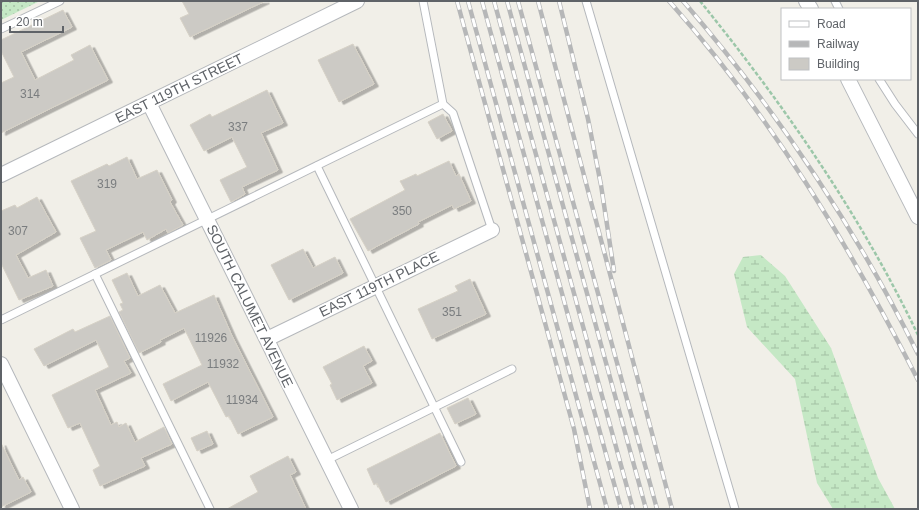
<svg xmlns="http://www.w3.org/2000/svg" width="919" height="510" font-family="Arial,sans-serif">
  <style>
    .wetland { fill: url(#wetland-marsh) }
    .park { fill: url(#park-dots) }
    .building { fill: #cccac5; stroke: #d6d1c6; filter: url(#shadow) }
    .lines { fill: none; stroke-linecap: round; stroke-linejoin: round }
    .service-casing { stroke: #b5b8bc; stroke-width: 9 }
    .minor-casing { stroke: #b5b8bc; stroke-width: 16 }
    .path { stroke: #9cc7a9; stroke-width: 2.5; stroke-dasharray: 4 2; stroke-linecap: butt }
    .service { stroke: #fff; stroke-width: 7 }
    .minor { stroke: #fff; stroke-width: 14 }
    .rail-casing { stroke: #b6b7b8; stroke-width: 4.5 }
    .rail { stroke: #fff; stroke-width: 3; stroke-dasharray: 9; stroke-linecap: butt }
    .labels { text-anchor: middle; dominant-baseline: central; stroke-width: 3.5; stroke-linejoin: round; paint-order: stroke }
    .number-label { font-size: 12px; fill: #7a7d7f }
    .street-label { font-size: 14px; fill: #5f6368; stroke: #fff }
  </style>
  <defs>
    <pattern id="wetland-marsh" width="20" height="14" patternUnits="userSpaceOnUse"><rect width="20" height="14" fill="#c5e8c5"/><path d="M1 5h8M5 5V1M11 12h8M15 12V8" fill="none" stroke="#a3c0a4"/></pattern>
    <pattern id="park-dots" width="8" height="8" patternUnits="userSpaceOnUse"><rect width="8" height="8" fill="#c5e8c5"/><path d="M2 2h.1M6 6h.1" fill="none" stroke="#a3c0a4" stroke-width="1.8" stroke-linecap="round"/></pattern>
    <filter id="shadow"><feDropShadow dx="4.5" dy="2.5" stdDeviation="0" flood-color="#0004"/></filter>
  </defs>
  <rect width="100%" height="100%" fill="#f1efe8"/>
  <!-- wetland -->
  <polygon class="wetland" points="761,255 785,276 831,348 878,478 895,509 833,509 817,483 795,379 747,327 734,274 743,257"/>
  <!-- park -->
  <polygon class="park" points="1,1 40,1 1,20"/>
  <!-- building -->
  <g class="building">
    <polygon points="182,1 265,1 190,37 180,18 189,14"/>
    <polygon points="63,10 72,27 21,52 35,80 74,60 71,55 90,45 108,80 1,133 1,83 14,77 1,51 1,40"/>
    <polygon points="353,44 374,84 339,102 318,60"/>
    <polygon points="267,90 283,123 261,133 278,170 242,187 245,194 231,202 220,180 247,167 232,137 204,151 190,125 210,114 212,117"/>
    <polygon points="443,114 452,131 437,139 428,122"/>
    <polygon points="127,157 137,179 157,170 172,200 170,202 183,225 168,233 166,229 147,240 143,232 106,250 111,260 95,268 80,238 96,231 71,181 107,164 109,166"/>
    <polygon points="449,161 456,176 459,174 471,201 454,209 452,205 418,222 419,224 368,251 350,219 405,190 400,181 403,180 416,174 417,176"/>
    <polygon points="37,197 56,232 16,255 28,278 46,270 53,286 19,300 1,263 1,211 15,205 17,208"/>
    <polygon points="303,249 313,268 335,257 343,273 289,300 271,265"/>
    <polygon points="127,273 138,296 160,285 175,313 214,295 232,336 273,417 238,434 229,416 226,417 208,382 171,401 163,384 202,365 184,328 160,340 161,342 139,353 119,312 123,310 120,304 123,303 112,280"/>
    <polygon points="470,279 486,314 432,339 418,309 458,291 455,286"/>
    <polygon points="110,316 130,358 124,361 131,373 95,390 111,425 117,422 119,427 126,423 135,442 164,427 172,444 141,458 145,466 100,486 93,470 100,466 80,423 68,428 52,395 109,367 96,340 44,366 34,349 73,329 75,332"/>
    <polygon points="364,346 372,361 363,366 372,383 337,400 330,385 332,384 323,367"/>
    <polygon points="468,398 476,414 455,424 447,408"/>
    <polygon points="207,431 213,444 197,451 191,438"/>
    <polygon points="440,433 456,466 386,502 377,483 374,485 367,469"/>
    <polygon points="1,443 19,480 23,477 31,492 1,507"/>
    <polygon points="288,456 296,472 290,475 306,509 227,509 258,492 250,476"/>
  </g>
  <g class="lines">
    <!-- service casing -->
    <g class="service-casing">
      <g id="service">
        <polyline points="423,1 443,104 453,113 492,230"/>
        <polyline points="586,1 735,509"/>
        <polyline points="835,1 839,9"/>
        <polyline points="1,29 60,1"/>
        <polyline points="879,79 895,104 918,134"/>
        <polyline points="317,166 461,462"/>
        <polyline points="95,274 210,509"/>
        <polyline points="1,320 443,104"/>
        <polyline points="327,460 512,369"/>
      </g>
    </g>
    <!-- minor casing -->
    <g class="minor-casing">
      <g id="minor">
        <polyline points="806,1 811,9"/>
        <polyline points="848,79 918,217"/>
        <polyline points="149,103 351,509"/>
        <polyline points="1,175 357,1"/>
        <polyline points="267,339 492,230"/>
        <polyline points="1,364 72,509"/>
      </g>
    </g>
    <!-- path -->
    <path class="path" d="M700 1C784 105 860 214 918 335"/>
    <!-- service -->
    <use href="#service" class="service"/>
    <!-- minor -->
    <use href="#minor" class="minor"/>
    <!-- rail casing -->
    <g class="rail-casing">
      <g id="rail">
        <polyline points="457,1 574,429 590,509"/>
        <polyline points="468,1 607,509"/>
        <polyline points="482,1 621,509"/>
        <polyline points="494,1 633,509"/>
        <polyline points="507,1 646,509"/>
        <polyline points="518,1 657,509"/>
        <polyline points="538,1 672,509"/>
        <polyline points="559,1 588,119 601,185 614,271"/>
        <path d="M669 1C771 116 848 243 918 380"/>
        <path d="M683 1C776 109 855 227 918 354"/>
      </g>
    </g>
    <!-- rail -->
    <use href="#rail" class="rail"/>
  </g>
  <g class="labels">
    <!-- number labels -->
    <g class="number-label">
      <text x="30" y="94">314</text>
      <text x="238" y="127">337</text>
      <text x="107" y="184">319</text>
      <text x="402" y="211">350</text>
      <text x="18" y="231">307</text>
      <text x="452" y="312">351</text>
      <text x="211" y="338">11926</text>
      <text x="223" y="364">11932</text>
      <text x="242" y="400">11934</text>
    </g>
    <!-- street labels -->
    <g class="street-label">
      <text transform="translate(179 88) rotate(-26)">EAST 119TH STREET</text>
      <text transform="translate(379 284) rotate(-26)">EAST 119TH PLACE</text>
      <text transform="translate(250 306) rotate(64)">SOUTH CALUMET AVENUE</text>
    </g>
  </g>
  <!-- border -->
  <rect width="919" height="510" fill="none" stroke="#5f6368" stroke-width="4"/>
  <!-- legend -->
  <rect x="781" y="8" width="130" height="72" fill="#ffffff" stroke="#bfc1c3"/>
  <rect x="789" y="21" width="20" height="6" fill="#ffffff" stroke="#bfc1c3"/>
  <text x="817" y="28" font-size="12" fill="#5f6368">Road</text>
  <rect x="789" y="41" width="20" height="6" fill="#b6b7b8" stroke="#bfc1c3"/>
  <text x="817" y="48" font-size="12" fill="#5f6368">Railway</text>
  <rect x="789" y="58" width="20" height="12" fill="#cccac5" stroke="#bfc1c3"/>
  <text x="817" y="68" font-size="12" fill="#5f6368">Building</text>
  <!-- scale -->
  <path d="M10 26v6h53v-6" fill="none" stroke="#5f6368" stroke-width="2"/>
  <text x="16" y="26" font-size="12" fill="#5f6368" stroke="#ffffff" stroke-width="3" paint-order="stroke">20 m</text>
</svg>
